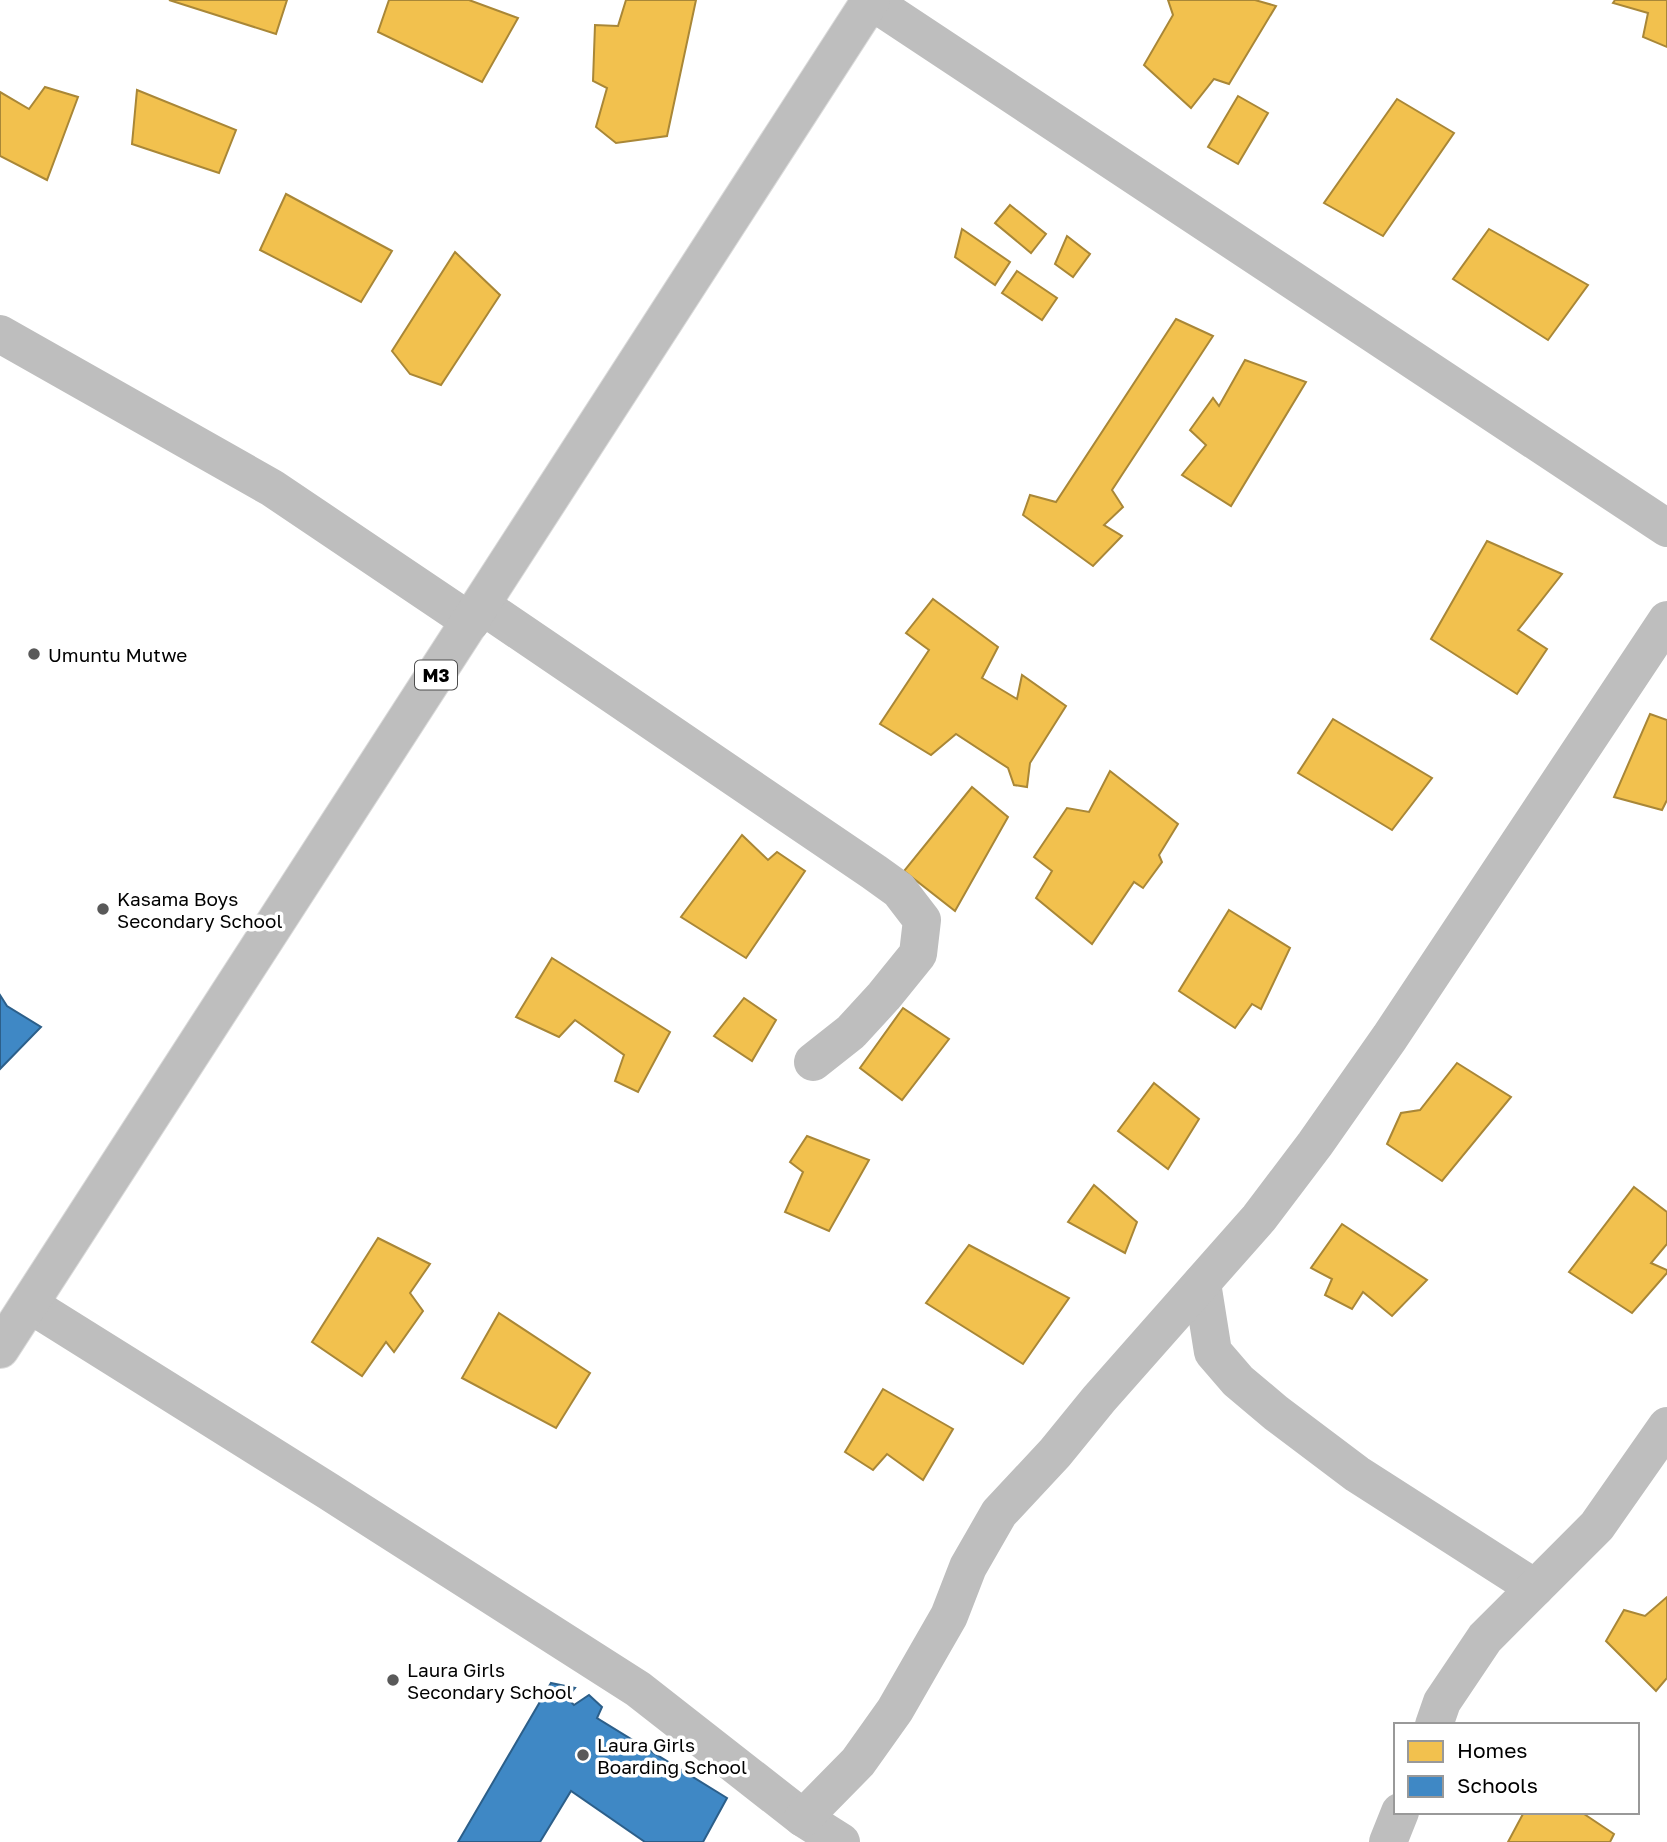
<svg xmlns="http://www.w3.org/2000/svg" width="1667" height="1842" font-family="'Golos Text',sans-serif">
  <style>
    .homes { fill: #f2c14e; stroke: #a98737; stroke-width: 2 }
    .schools { fill: #3f88c5; stroke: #2c5f8a; stroke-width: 2 }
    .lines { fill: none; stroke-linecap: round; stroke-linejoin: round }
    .major-casing { stroke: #dbdbdb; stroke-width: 40 }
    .minor { stroke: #bebebe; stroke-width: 38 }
    .major { stroke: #bebebe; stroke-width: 38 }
    .poi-dot { fill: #595959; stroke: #fff; stroke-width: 2.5 }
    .labels { text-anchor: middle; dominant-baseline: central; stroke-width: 7; stroke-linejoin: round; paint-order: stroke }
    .shield { fill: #fff; stroke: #4c4c4c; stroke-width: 2 }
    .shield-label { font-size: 18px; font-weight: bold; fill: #000 }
    .poi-label { font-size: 19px; fill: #000; stroke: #fff; text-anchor: start }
  </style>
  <rect width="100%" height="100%" fill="#fff"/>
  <!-- homes -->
  <g class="homes">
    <polygon points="169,0 287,0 276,34"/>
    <polygon points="389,0 469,0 518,18 482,82 378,32"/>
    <polygon points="626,0 696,0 667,136 616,143 596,127 607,88 593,81 595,25 618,26"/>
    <polygon points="1255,0 1276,6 1229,84 1214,79 1191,108 1144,65 1173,15 1168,0"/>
    <polygon points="1615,0 1667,0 1667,47 1643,37 1648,13 1613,3"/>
    <polygon points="45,87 78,97 47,180 0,156 0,92 29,109"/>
    <polygon points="137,90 236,130 219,173 132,144"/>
    <polygon points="1238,96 1268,113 1238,164 1208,147"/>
    <polygon points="1397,99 1454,133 1383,236 1324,203"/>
    <polygon points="286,194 392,251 361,302 260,250"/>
    <polygon points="1010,205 1046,234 1031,253 995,223"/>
    <polygon points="962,229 1010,262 995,285 955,257"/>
    <polygon points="1489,229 1588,285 1548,340 1453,279"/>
    <polygon points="1067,236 1090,254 1073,277 1055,264"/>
    <polygon points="455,252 500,295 441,385 410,374 392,351"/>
    <polygon points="1017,271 1057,298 1042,320 1002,293"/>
    <polygon points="1176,319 1213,336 1112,490 1123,507 1104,525 1122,536 1093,566 1023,515 1030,495 1056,502"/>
    <polygon points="1245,360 1306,382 1231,506 1182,475 1206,445 1190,430 1213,398 1219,406"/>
    <polygon points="1487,541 1562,574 1518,630 1547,649 1517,694 1431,639"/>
    <polygon points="933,599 998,647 982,678 1017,699 1022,675 1066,706 1030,763 1027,787 1014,785 1008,768 956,734 931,755 880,724 929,650 906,633"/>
    <polygon points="1650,714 1667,720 1667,800 1662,810 1614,797"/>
    <polygon points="1333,719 1432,778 1392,830 1298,773"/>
    <polygon points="1110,771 1178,824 1159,855 1162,862 1143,888 1134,882 1092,944 1036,898 1052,871 1034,857 1067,808 1089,812"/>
    <polygon points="972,787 1008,817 955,911 904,871"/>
    <polygon points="742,835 768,860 777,852 805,871 746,958 681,917"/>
    <polygon points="1229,910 1290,948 1261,1009 1252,1004 1235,1028 1179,991"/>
    <polygon points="552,958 670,1032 638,1092 615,1081 624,1055 575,1020 559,1037 516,1017"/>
    <polygon points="744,998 776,1020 752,1061 714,1036"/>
    <polygon points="903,1008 949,1039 902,1100 860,1068"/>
    <polygon points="1457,1063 1511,1097 1442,1181 1387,1144 1401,1113 1420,1110"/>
    <polygon points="1154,1083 1199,1119 1168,1169 1118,1131"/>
    <polygon points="807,1136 869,1160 829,1231 785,1212 803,1172 790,1162"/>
    <polygon points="1094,1185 1137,1222 1125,1253 1068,1222"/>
    <polygon points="1634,1187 1667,1212 1667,1244 1651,1263 1667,1270 1667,1273 1632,1313 1569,1272"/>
    <polygon points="1342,1224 1427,1280 1392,1316 1363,1292 1352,1309 1325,1295 1332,1279 1311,1268"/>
    <polygon points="378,1238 430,1264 410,1293 423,1311 394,1352 386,1342 362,1376 312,1342"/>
    <polygon points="969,1245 1069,1298 1023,1364 926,1303"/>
    <polygon points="499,1313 590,1373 556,1428 462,1378"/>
    <polygon points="883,1389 953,1429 923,1480 887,1454 873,1470 845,1452"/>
    <polygon points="1667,1597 1667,1678 1656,1691 1606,1641 1624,1610 1645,1616"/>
    <polygon points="1524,1812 1581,1812 1614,1834 1610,1842 1508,1842"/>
  </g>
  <!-- schools -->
  <g class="schools">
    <polygon points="0,995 7,1006 41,1027 0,1069"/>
    <polygon points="551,1683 575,1688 567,1698 574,1705 589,1695 602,1707 597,1718 727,1798 703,1842 645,1842 571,1791 540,1842 458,1842"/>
  </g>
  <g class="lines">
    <!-- major casing -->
    <g class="major-casing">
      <polyline id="major" points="0,1349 871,0"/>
    </g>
    <!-- minor -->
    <g class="minor">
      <polyline points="871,1 1667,528"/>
      <polyline points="0,334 272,488 471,622"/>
      <polyline points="481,605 874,872 899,890 922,920 918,954 884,996 851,1032 813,1062"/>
      <polyline points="1202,1283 1213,1352 1238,1381 1276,1413 1357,1474 1535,1588"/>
      <polyline points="29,1304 328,1491 638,1689 803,1818 841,1842"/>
      <polyline points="1434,1725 1442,1702 1485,1638 1597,1526 1667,1426"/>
      <polyline points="803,1818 858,1762 895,1710 949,1616 968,1567 999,1513 1055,1453 1099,1399 1259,1218 1315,1144 1390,1037 1667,620"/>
      <polyline points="1388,1842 1400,1812"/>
    </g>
    <!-- major -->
    <use href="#major" class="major"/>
  </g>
  <!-- markers -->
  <g class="poi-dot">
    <circle cx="34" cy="654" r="7"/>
    <circle cx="103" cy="909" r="7"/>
    <circle cx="393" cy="1680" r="7"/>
    <circle cx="583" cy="1755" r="7"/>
  </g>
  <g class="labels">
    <!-- shield labels -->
    <rect class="shield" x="415" y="660.5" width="42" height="29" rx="5"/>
    <g class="shield-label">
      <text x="436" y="675">M3</text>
    </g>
    <!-- poi labels -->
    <g class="poi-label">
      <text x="48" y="654">Umuntu Mutwe</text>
      <text x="117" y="898">Kasama Boys<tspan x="117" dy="22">Secondary School</tspan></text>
      <text x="407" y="1669">Laura Girls<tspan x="407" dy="22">Secondary School</tspan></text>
      <text x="597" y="1744">Laura Girls<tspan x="597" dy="22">Boarding School</tspan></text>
    </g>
  </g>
  <!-- legend -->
  <rect x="1394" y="1723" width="245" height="91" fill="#ffffff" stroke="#999999" stroke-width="2"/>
  <rect x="1408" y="1741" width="35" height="21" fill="#f2c14e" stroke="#999999" stroke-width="2"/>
  <text x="1457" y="1758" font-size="21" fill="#000000">Homes</text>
  <rect x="1408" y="1776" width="35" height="21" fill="#3f88c5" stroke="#999999" stroke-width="2"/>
  <text x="1457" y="1793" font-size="21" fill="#000000">Schools</text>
</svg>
